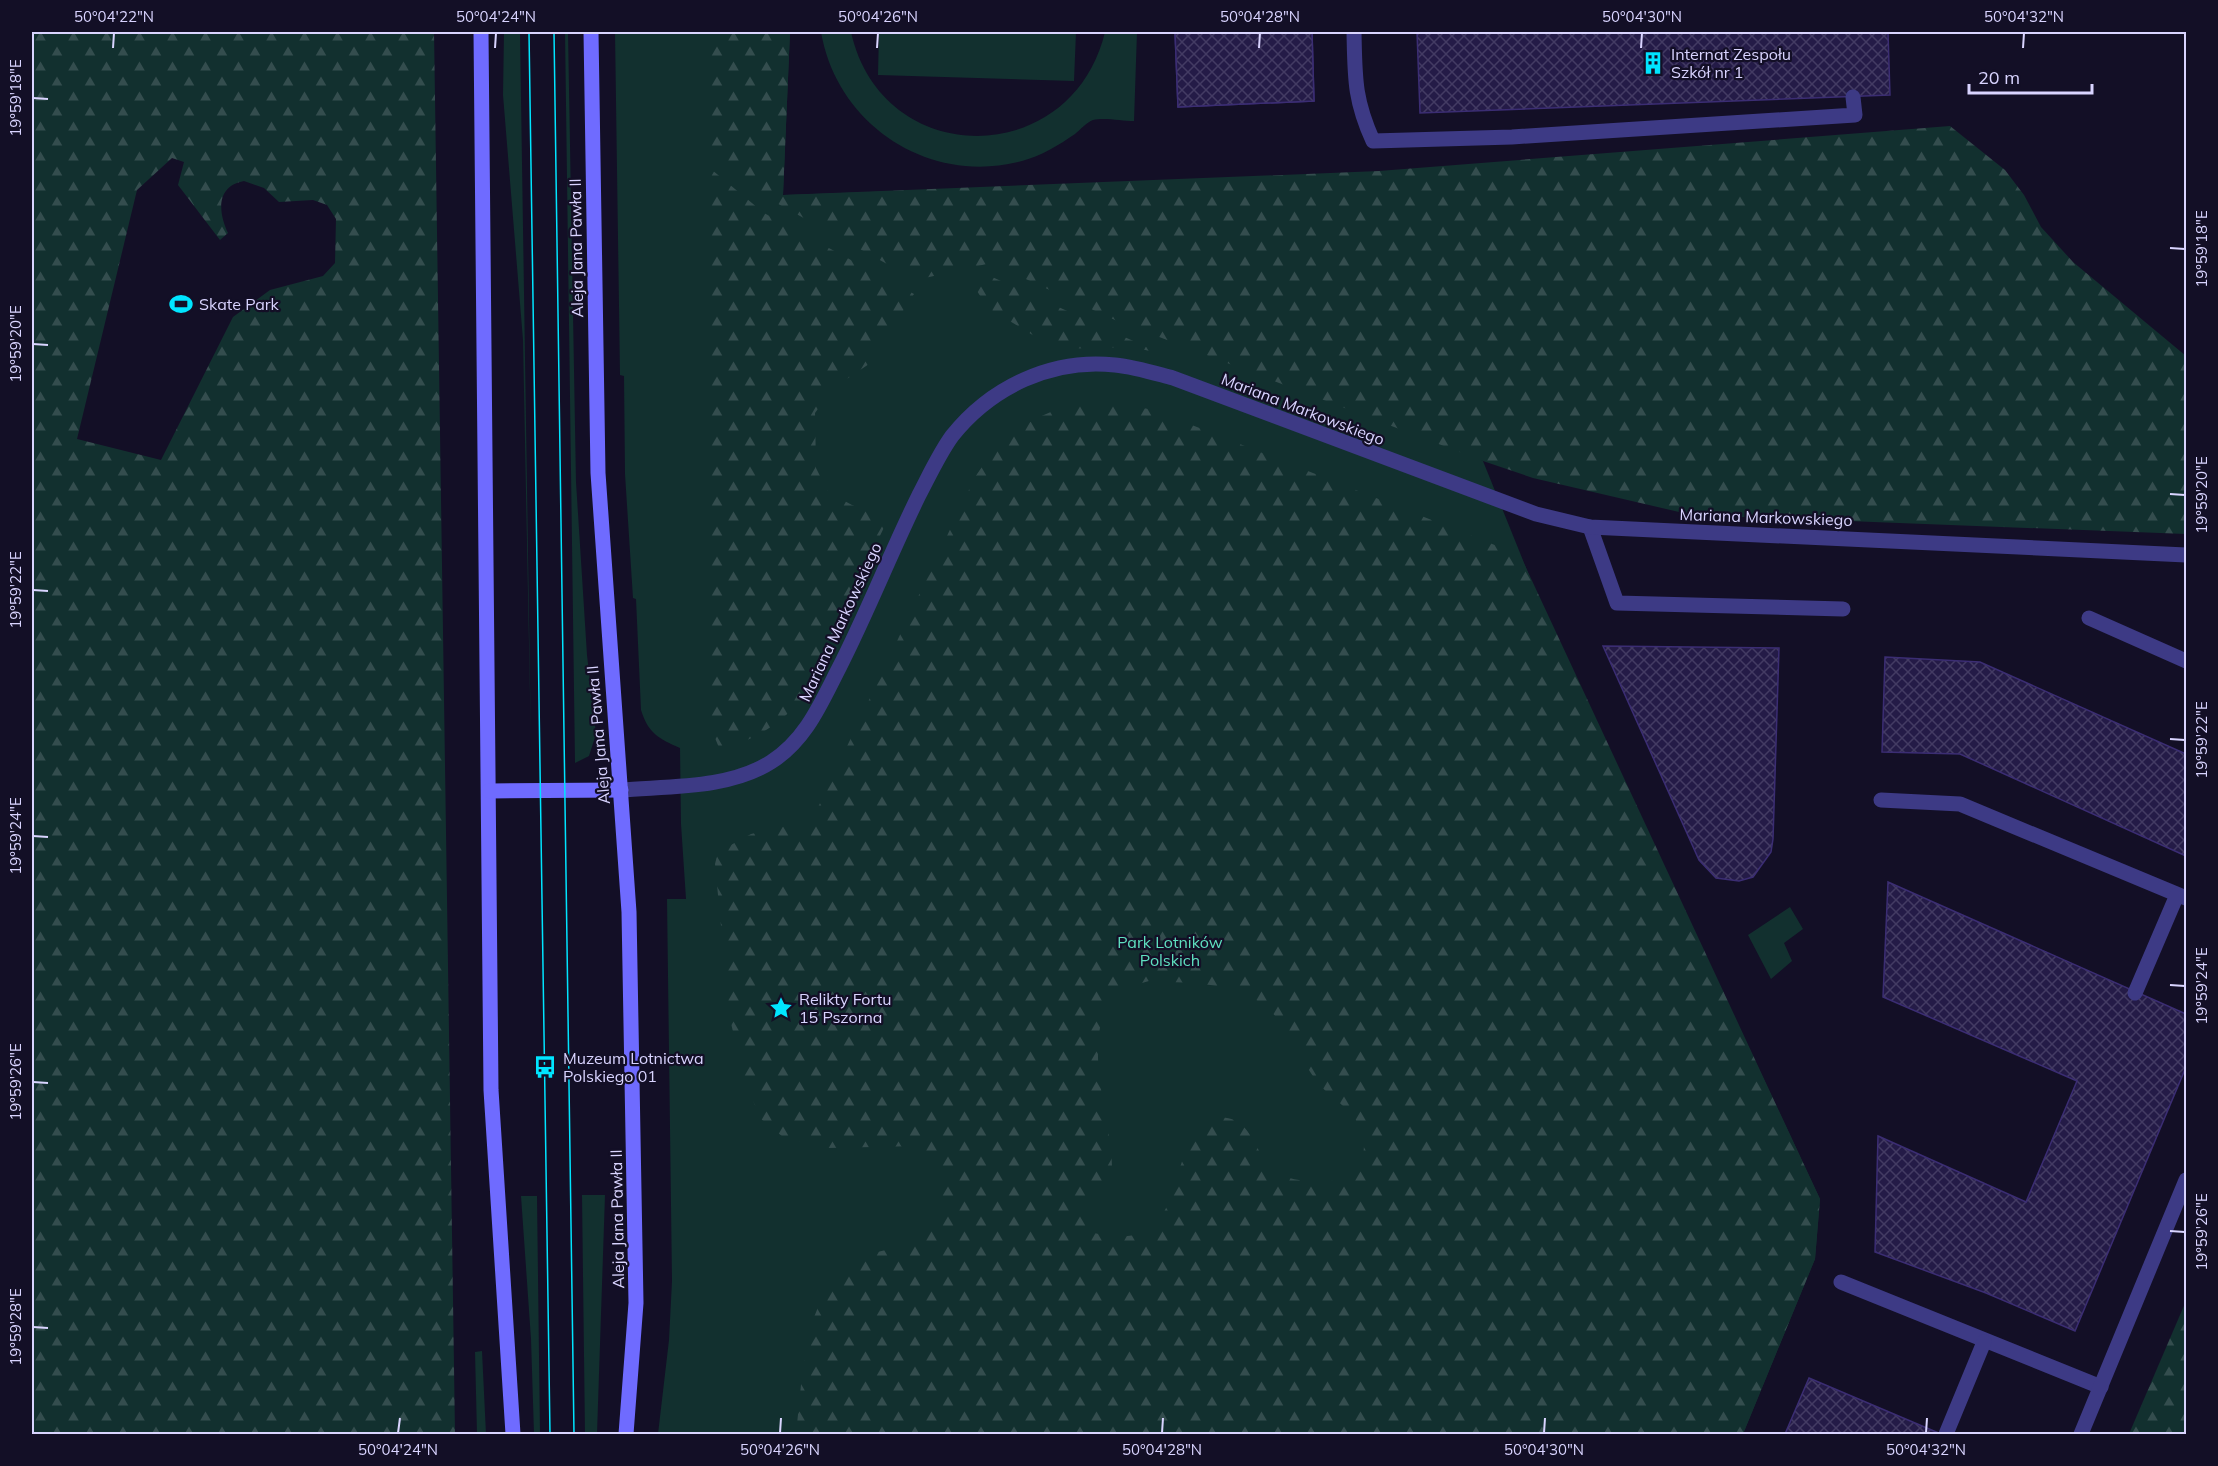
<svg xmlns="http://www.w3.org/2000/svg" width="2218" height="1466" font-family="Mulish,sans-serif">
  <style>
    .green { fill: #12302f }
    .forest { fill: url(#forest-firs); fill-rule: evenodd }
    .building { fill: url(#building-cross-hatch); stroke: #3b2d73; stroke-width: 1.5 }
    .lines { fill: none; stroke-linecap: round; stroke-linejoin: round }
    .lane { stroke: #3d3a85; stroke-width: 15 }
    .street { stroke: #3d3a85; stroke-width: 15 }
    .secondary { stroke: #6f6bff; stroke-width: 15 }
    .tram { stroke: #00e5ff; stroke-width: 1.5 }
    .ticks { fill: none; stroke: #d9d4ff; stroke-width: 2 }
    .labels { text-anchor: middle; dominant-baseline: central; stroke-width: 4.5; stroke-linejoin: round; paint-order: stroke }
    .poi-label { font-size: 16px; fill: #d9d4ff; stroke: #130f26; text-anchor: start }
    .street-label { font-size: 16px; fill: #d9d4ff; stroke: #130f26 }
    .park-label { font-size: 16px; fill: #5fe0c0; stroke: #130f26 }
    .neatline { fill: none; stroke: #d9d4ff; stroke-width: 2 }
    .ticks-label { font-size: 15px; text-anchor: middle; fill: #d9d4ff }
  </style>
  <defs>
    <pattern id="forest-firs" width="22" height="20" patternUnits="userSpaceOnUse" patternTransform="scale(1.5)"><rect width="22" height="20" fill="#12302f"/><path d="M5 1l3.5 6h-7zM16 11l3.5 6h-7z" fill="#344d4e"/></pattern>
    <pattern id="building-cross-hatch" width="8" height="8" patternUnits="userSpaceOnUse" patternTransform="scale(1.5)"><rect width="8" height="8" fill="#241b47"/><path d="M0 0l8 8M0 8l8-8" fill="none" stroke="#433b63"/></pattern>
  </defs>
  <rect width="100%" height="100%" fill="#130f26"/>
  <!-- green -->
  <g class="green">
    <polygon points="504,32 520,32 531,747 523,340 503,95"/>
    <polygon points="565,32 568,32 576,482 587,655 596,734 589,756 575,763"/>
    <path d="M615 32H790L783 195 1068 185 1483 461 1541 605 1820 1199 1815 1259 1743 1434H658L669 1340 672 1281 667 899H686L681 824 680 748C659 739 648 733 641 710L636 599 633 598 625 474 624 376 620 375Z"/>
    <path d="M821 32H851C882 171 1072 170 1105 32H1137L1134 121C1122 121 1104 117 1093 120 1087 122 1080 130 1075 134 1059 145 1041 156 1022 161 929 186 837 125 821 32Z"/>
    <polygon points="879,32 1076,32 1074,81 878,75"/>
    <polygon points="1790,907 1803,929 1784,943 1792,961 1771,979 1748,935"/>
    <polygon points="582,1195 605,1195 597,1434 585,1434"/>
    <polygon points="521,1196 537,1196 540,1434 534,1434 531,1339"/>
    <polygon points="482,1351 486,1434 477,1434 475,1352"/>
  </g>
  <!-- forest -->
  <g class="forest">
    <path d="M32 32H434L455 1434H32ZM172 158 184 162 178 185 220 240 228 233C218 212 216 186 244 181L264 188 279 202 313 200 327 205 336 219 335 263 323 276 270 290 233 317 161 460 77 439 137 190Z"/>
    <polygon points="706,32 790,32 783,195 1379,171 1950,126 2005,170 2024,195 2041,227 2073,262 2186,356 2186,534 1692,515 1533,478 1483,461 1115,320 991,263 916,280 771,200 719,161 706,141"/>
    <path d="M706 165 764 213 914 294 869 364 832 389 815 413 816 468 828 492 852 505 888 519 802 699C778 726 754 740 720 750L710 726 708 703 711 493Z"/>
    <polygon points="990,276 1162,354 1133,347 1056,349 988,308 977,291 979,279"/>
    <path d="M1104 401 1154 410 1520 555 1820 1199 1815 1259 1743 1434H796L802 1375 812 1322 826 1288 869 1254 911 1244 932 1230 942 1194 940 1163 919 1146 827 1148 783 1137 761 1119 745 1082 730 1019 715 864 718 852 751 834 812 820 975 477C1008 428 1044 406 1104 401ZM1149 981C1185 983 1223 981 1256 1000 1285 1016 1297 1054 1315 1079 1331 1101 1358 1109 1363 1138 1367 1155 1358 1167 1350 1180 1328 1181 1301 1184 1281 1175 1258 1166 1257 1130 1234 1120 1227 1117 1218 1117 1211 1116 1204 1124 1195 1132 1190 1141 1166 1193 1175 1251 1094 1233L1088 1224C1089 1218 1088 1207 1092 1202 1102 1189 1112 1186 1112 1167 1112 1117 1076 1032 1119 992 1125 986 1140 984 1149 981Z"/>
    <polygon points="2186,1301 2186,1434 2129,1434"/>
  </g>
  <!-- building -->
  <g class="building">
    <polygon points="1175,32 1312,32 1314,101 1178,107"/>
    <polygon points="1175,32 1312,32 1314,101 1178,107"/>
    <polygon points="1417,32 1888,32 1890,95 1420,113"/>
    <polygon points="1603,646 1779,648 1773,839 1771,852 1753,877 1739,881 1716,878 1699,860"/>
    <polygon points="1885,657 1980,662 2186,754 2186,856 1960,754 1882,752"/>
    <polygon points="1888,882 2186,1014 2186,1067 2075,1331 1986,1293 1875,1252 1878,1136 2026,1202 2077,1081 1883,997"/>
    <polygon points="1809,1378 1941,1434 1785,1434"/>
  </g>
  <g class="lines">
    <!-- lane -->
    <path class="lane" d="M1354 32C1355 77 1354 99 1373 141L1512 137 1855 115 1853 97"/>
    <!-- street -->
    <g class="street">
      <polyline points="1590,527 1617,603 1843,609"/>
      <polyline points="2089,618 2186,661"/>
      <path d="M621 790C669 786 729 789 771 762 806 740 821 703 839 668 868 611 891 552 919 495 929 476 939 454 952 436 991 387 1052 358 1115 365 1135 367 1154 373 1173 378L1536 514 1590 527 2186 555"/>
      <polyline points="1881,800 1960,804 2186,898"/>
      <polyline points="2135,993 2177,895"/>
      <polyline points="1841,1282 2101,1387"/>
      <polyline points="1946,1434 1984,1342"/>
      <polyline points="2081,1434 2186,1180"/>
    </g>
    <!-- secondary -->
    <g class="secondary">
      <polyline points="481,32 491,1090 513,1434"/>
      <polyline points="591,32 598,473 629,912 636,1303 626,1434"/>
      <polyline points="489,791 621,790"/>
    </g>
    <!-- tram -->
    <g class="tram">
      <polyline points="529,32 550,1434"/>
      <polyline points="554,32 574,1434"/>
    </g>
  </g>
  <!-- ticks -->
  <path class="ticks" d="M113 48 114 33M495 48 496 33M877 48 878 33M1259 48 1260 33M1641 48 1642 33M2023 48 2024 33M33 98 48 99M2170 248 2185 249M33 344 48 345M2170 494 2185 495M33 590 48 591M2170 739 2185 740M33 836 48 837M2170 985 2185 986M33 1082 48 1083M2170 1231 2185 1232M33 1327 48 1328M398 1433 400 1418M780 1433 781 1418M1162 1433 1163 1418M1544 1433 1545 1418M1926 1433 1927 1418"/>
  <!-- icons -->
  <defs>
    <g id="building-bare" transform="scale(1.8)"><path d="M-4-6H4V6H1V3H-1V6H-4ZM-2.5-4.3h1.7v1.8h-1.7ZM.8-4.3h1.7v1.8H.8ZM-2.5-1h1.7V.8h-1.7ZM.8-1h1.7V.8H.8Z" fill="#00e5ff" stroke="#130f26" stroke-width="2.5" paint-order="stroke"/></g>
    <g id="stadium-bare" transform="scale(1.8)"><path d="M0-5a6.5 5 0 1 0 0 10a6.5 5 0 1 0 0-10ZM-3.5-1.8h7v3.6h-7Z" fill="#00e5ff" stroke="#130f26" stroke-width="2.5" paint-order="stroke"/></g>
    <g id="sight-bare" transform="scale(1.8)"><path d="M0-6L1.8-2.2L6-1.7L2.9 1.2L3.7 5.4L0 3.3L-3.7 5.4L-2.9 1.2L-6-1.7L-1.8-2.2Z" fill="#00e5ff" stroke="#130f26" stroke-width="2.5" paint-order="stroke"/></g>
    <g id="bus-bare" transform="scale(1.8)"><path d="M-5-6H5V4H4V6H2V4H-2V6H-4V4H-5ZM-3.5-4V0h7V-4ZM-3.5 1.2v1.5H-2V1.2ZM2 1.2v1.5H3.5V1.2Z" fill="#00e5ff" stroke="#130f26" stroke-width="2.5" paint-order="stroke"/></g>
  </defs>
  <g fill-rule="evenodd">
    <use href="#building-bare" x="1653" y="63"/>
    <use href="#stadium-bare" x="181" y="304"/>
    <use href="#sight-bare" x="781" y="1008"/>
    <use href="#bus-bare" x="545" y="1067"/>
  </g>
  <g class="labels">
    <!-- poi labels -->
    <g class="poi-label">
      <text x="1671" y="54">Internat Zespołu<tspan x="1671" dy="18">Szkół nr 1</tspan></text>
      <text x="199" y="304">Skate Park</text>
      <text x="799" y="999">Relikty Fortu<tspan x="799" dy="18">15 Pszorna</tspan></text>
      <text x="563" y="1058">Muzeum Lotnictwa<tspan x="563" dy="18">Polskiego 01</tspan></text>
    </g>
    <!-- street labels -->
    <g class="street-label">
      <text transform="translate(576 248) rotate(-91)">Aleja Jana Pawła II</text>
      <text transform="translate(1303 409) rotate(21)">Mariana Markowskiego</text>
      <text transform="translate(1766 517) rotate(2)">Mariana Markowskiego</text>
      <text transform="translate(840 622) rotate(-65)">Mariana Markowskiego</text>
      <text transform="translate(598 735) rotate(-95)">Aleja Jana Pawła II</text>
      <text transform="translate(617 1219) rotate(-91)">Aleja Jana Pawła II</text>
    </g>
    <!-- park labels -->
    <g class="park-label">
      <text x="1170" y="942">Park Lotników<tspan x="1170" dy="18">Polskich</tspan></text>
    </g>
  </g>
  <!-- border -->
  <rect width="2218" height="1466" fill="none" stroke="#130f26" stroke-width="66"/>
  <!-- scale -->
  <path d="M1969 84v9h123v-9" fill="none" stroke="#d9d4ff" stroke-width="3"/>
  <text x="1978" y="84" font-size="18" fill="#d9d4ff" stroke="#130f26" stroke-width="4.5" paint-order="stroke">20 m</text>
  <rect x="33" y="33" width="2152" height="1400" class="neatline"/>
  <g class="ticks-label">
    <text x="114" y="22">50°04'22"N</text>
    <text x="496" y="22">50°04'24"N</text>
    <text x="878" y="22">50°04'26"N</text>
    <text x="1260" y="22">50°04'28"N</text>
    <text x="1642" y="22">50°04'30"N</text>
    <text x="2024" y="22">50°04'32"N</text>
    <text transform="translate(16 98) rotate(-90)" y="5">19°59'18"E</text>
    <text transform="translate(2202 249) rotate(-90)" y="5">19°59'18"E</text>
    <text transform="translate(16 344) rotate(-90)" y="5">19°59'20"E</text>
    <text transform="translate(2202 495) rotate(-90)" y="5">19°59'20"E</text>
    <text transform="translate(16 590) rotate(-90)" y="5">19°59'22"E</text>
    <text transform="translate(2202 740) rotate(-90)" y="5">19°59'22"E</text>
    <text transform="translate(16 836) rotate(-90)" y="5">19°59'24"E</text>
    <text transform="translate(2202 986) rotate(-90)" y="5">19°59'24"E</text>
    <text transform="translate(16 1082) rotate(-90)" y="5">19°59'26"E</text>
    <text transform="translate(2202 1232) rotate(-90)" y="5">19°59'26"E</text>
    <text transform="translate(16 1327) rotate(-90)" y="5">19°59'28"E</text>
    <text x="398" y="1455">50°04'24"N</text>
    <text x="780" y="1455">50°04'26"N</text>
    <text x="1162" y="1455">50°04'28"N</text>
    <text x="1544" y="1455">50°04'30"N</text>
    <text x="1926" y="1455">50°04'32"N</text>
  </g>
</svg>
